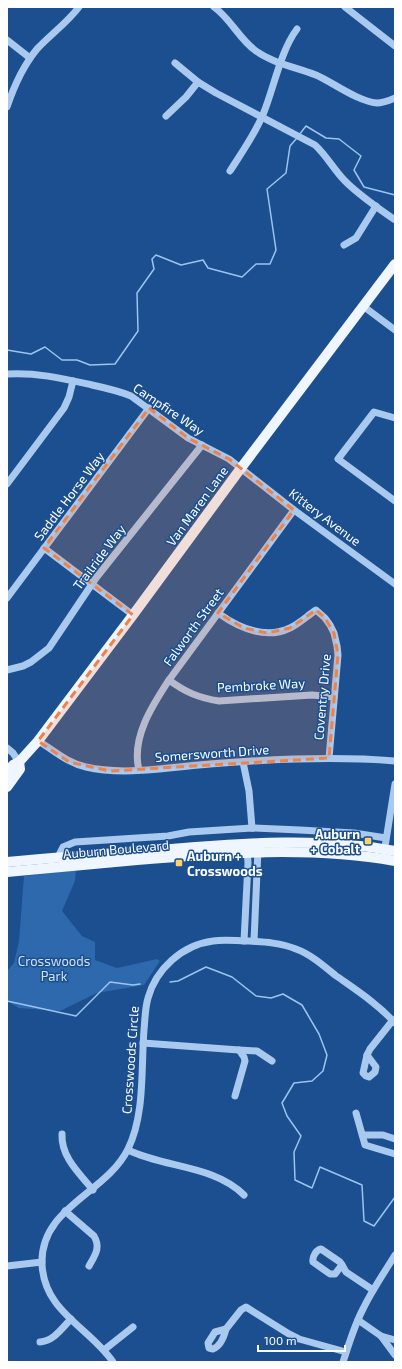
<svg xmlns="http://www.w3.org/2000/svg" width="402" height="1369" font-family="'Exo 2',sans-serif">
  <style>
    .green { fill: #2e69ad }
    .lines { fill: none; stroke-linecap: round; stroke-linejoin: round }
    .stream { stroke: #9cc4f0; stroke-width: 1.5 }
    .minor { stroke: #a9c9ee; stroke-width: 7 }
    .major { stroke: #f0f6ff; stroke-width: 10 }
    .marked { fill: #ee8249; fill-opacity: 0.2; stroke: #ee8249; stroke-width: 3; stroke-dasharray: 8 5; stroke-linejoin: round }
    .poi-dot { fill: #ffd166; stroke: #1b4f8f; stroke-width: 1.5 }
    .labels { text-anchor: middle; dominant-baseline: central; stroke-width: 3; stroke-linejoin: round; paint-order: stroke }
    .street-label { font-size: 13px; fill: #fff; stroke: #1b4f8f }
    .poi-label { font-size: 13px; font-weight: bold; fill: #fff; stroke: #1b4f8f; text-anchor: end }
    .park-label { font-size: 13px; fill: #cfe3fa; stroke: #1b4f8f }
  </style>
  <rect width="100%" height="100%" fill="#1b4f8f"/>
  <!-- green -->
  <polygon class="green" points="76,870 75,881 62,911 82,936 95,942 95,960 117,968 157,959 160,961 144,985 97,993 60,1011 19,1008 7,1001 7,971 14,963 19,941 24,876"/>
  <g class="lines">
    <!-- stream -->
    <g class="stream">
      <polyline points="299,135 306,126 326,138 339,139 361,156 354,170 364,187 395,195"/>
      <polyline points="7,350 31,354 45,347 62,360 77,360 90,365 115,364 138,331 137,293 154,269 152,259 156,255 181,265 203,260 208,268 242,277 256,264 270,264 276,250 267,189 286,173 290,146 297,138"/>
      <polyline points="170,982 178,981 206,967 232,977 256,996 271,998 283,994 302,1005 319,1034 327,1055 323,1071 312,1081 294,1083 282,1103 287,1116 301,1136 294,1152 295,1180 312,1188 320,1167 362,1185 364,1221 374,1226 395,1197"/>
      <polyline points="7,1001 76,1016 110,982 133,985 140,984"/>
    </g>
    <!-- minor -->
    <g class="minor">
      <path d="M214 7C231 19 239 39 256 51 274 64 296 67 316 75 334 83 357 101 377 103 383 103 390 100 395 98"/>
      <polyline points="345,7 395,46"/>
      <polyline points="7,40 30,58"/>
      <path d="M175 63 198 82 216 93 315 145C327 156 334 170 345 181 360 196 378 208 395 220"/>
      <path d="M7 107C14 86 23 66 37 49 51 34 67 23 79 7"/>
      <polyline points="166,116 186,97 198,82"/>
      <path d="M230 171C242 152 256 133 264 112 274 87 281 50 297 29"/>
      <polyline points="344,245 356,238 376,206"/>
      <polyline points="363,306 395,330"/>
      <path d="M7 374C36 372 65 379 92 385 106 388 119 391 131 396L188 438 229 459 294 510 395 584"/>
      <polyline points="395,418 374,412 338,459 395,501"/>
      <polyline points="7,484 64,408 69,397 73,381"/>
      <polyline points="44,548 133,615"/>
      <polyline points="7,598 149,408"/>
      <path d="M218 613C239 628 265 640 290 628 300 623 307 616 316 610L325 618 330 625 334 633 337 646 338 655 329 758"/>
      <polyline points="7,670 23,666 31,662 49,648 96,578 202,445"/>
      <path d="M169 680C185 692 199 698 219 701L312 695 334 697"/>
      <path d="M38 741C54 750 67 763 86 767 124 776 171 767 210 764 271 759 334 756 395 761"/>
      <polyline points="7,748 13,753 19,762"/>
      <polyline points="243,762 249,791 252,828"/>
      <path d="M139 770C131 738 152 706 169 680L294 510"/>
      <polyline points="384,853 395,784"/>
      <polyline points="58,857 63,847 75,842 168,836 189,832 252,828 300,830 354,833 386,838"/>
      <polyline points="244,941 248,863 247,848"/>
      <polyline points="254,941 258,849"/>
      <polyline points="143,1043 239,1050 244,1057 245,1061 235,1096"/>
      <polyline points="239,1050 257,1051 272,1061"/>
      <polygon points="367,1055 376,1067 375,1072 369,1077 366,1076 363,1073"/>
      <polyline points="367,1055 370,1049 393,1020"/>
      <polyline points="356,1113 365,1145 395,1154"/>
      <path d="M62 1134C61 1157 79 1173 93 1190"/>
      <polyline points="363,1135 383,1135 395,1139"/>
      <path d="M128 1150C165 1168 214 1165 244 1195"/>
      <path d="M65 1211 94 1236C101 1248 95 1255 89 1266"/>
      <path d="M321 1249 340 1262 342 1265 335 1274H330L313 1262C312 1257 316 1250 321 1249Z"/>
      <polyline points="342,1265 346,1272 373,1290"/>
      <polyline points="7,1266 42,1262"/>
      <polyline points="358,1320 381,1336"/>
      <polyline points="226,1329 241,1310 246,1307 289,1334 299,1339 346,1352"/>
      <path d="M226 1329C224 1337 221 1346 213 1349L209 1348 208 1343 215 1332Z"/>
      <polyline points="395,1340 381,1336 395,1355"/>
      <path d="M40 1342C54 1341 62 1328 71 1319"/>
      <polyline points="104,1350 133,1327"/>
      <path d="M113 1362C89 1327 44 1312 42 1264 40 1207 106 1194 128 1149 145 1115 141 1068 144 1030 145 1020 145 1008 148 998 156 969 182 945 213 941 225 939 237 941 249 941 265 942 281 943 296 949 310 954 323 965 335 975 356 990 378 1004 395 1023"/>
      <path d="M343 1362C349 1344 354 1326 363 1309 372 1290 384 1273 395 1255"/>
    </g>
    <!-- major -->
    <g class="major">
      <polyline points="7,773 13,765 19,762 38,741 133,615 241,468 395,264"/>
      <polyline points="7,787 20,769 19,762"/>
      <path d="M7 862C61 857 116 853 171 849 244 843 322 837 395 851"/>
      <path d="M7 872C50 868 94 864 137 860 223 853 310 846 395 861"/>
    </g>
  </g>
  <!-- marked area -->
  <path class="marked" d="M149 408 188 438 229 459 294 510 218 613 244 628 267 633 290 628 316 610 325 618 334 633 338 655 329 758 110 771 69 762 38 741 133 615 44 548Z"/>
  <!-- markers -->
  <g class="poi-dot">
    <rect x="364" y="837" width="8" height="8" rx="2"/>
    <rect x="175" y="859" width="8" height="8" rx="2"/>
  </g>
  <g class="labels">
    <!-- street labels -->
    <g class="street-label">
      <text transform="translate(169 409) rotate(34)">Campfire Way</text>
      <text transform="translate(69 496) rotate(-53)">Saddle Horse Way</text>
      <text transform="translate(197 506) rotate(-54)">Van Maren Lane</text>
      <text transform="translate(325 517) rotate(37)">Kittery Avenue</text>
      <text transform="translate(99 557) rotate(-53)">Trailride Way</text>
      <text transform="translate(193 627) rotate(-54)">Falworth Street</text>
      <text transform="translate(261 685) rotate(-3)">Pembroke Way</text>
      <text transform="translate(322 697) rotate(-85)">Coventry Drive</text>
      <text transform="translate(212 753) rotate(-4)">Somersworth Drive</text>
      <text transform="translate(116 849) rotate(-5)">Auburn Boulevard</text>
      <text transform="translate(130 1060) rotate(-86)">Crosswoods Circle</text>
    </g>
    <!-- poi labels -->
    <g class="poi-label">
      <text x="360" y="834">Auburn<tspan x="360" dy="15">+ Cobalt</tspan></text>
      <text x="187" y="856" text-anchor="start">Auburn +<tspan x="187" dy="15">Crosswoods</tspan></text>
    </g>
    <!-- park labels -->
    <g class="park-label">
      <text x="54" y="961">Crosswoods<tspan x="54" dy="15">Park</tspan></text>
    </g>
  </g>
  <!-- border -->
  <rect width="402" height="1369" fill="none" stroke="#ffffff" stroke-width="16"/>
  <!-- scale -->
  <path d="M258 1345v6h87v-6" fill="none" stroke="#ffffff" stroke-width="2"/>
  <text x="264" y="1345" font-size="12" fill="#ffffff" stroke="#1b4f8f" stroke-width="3" paint-order="stroke">100 m</text>
</svg>
